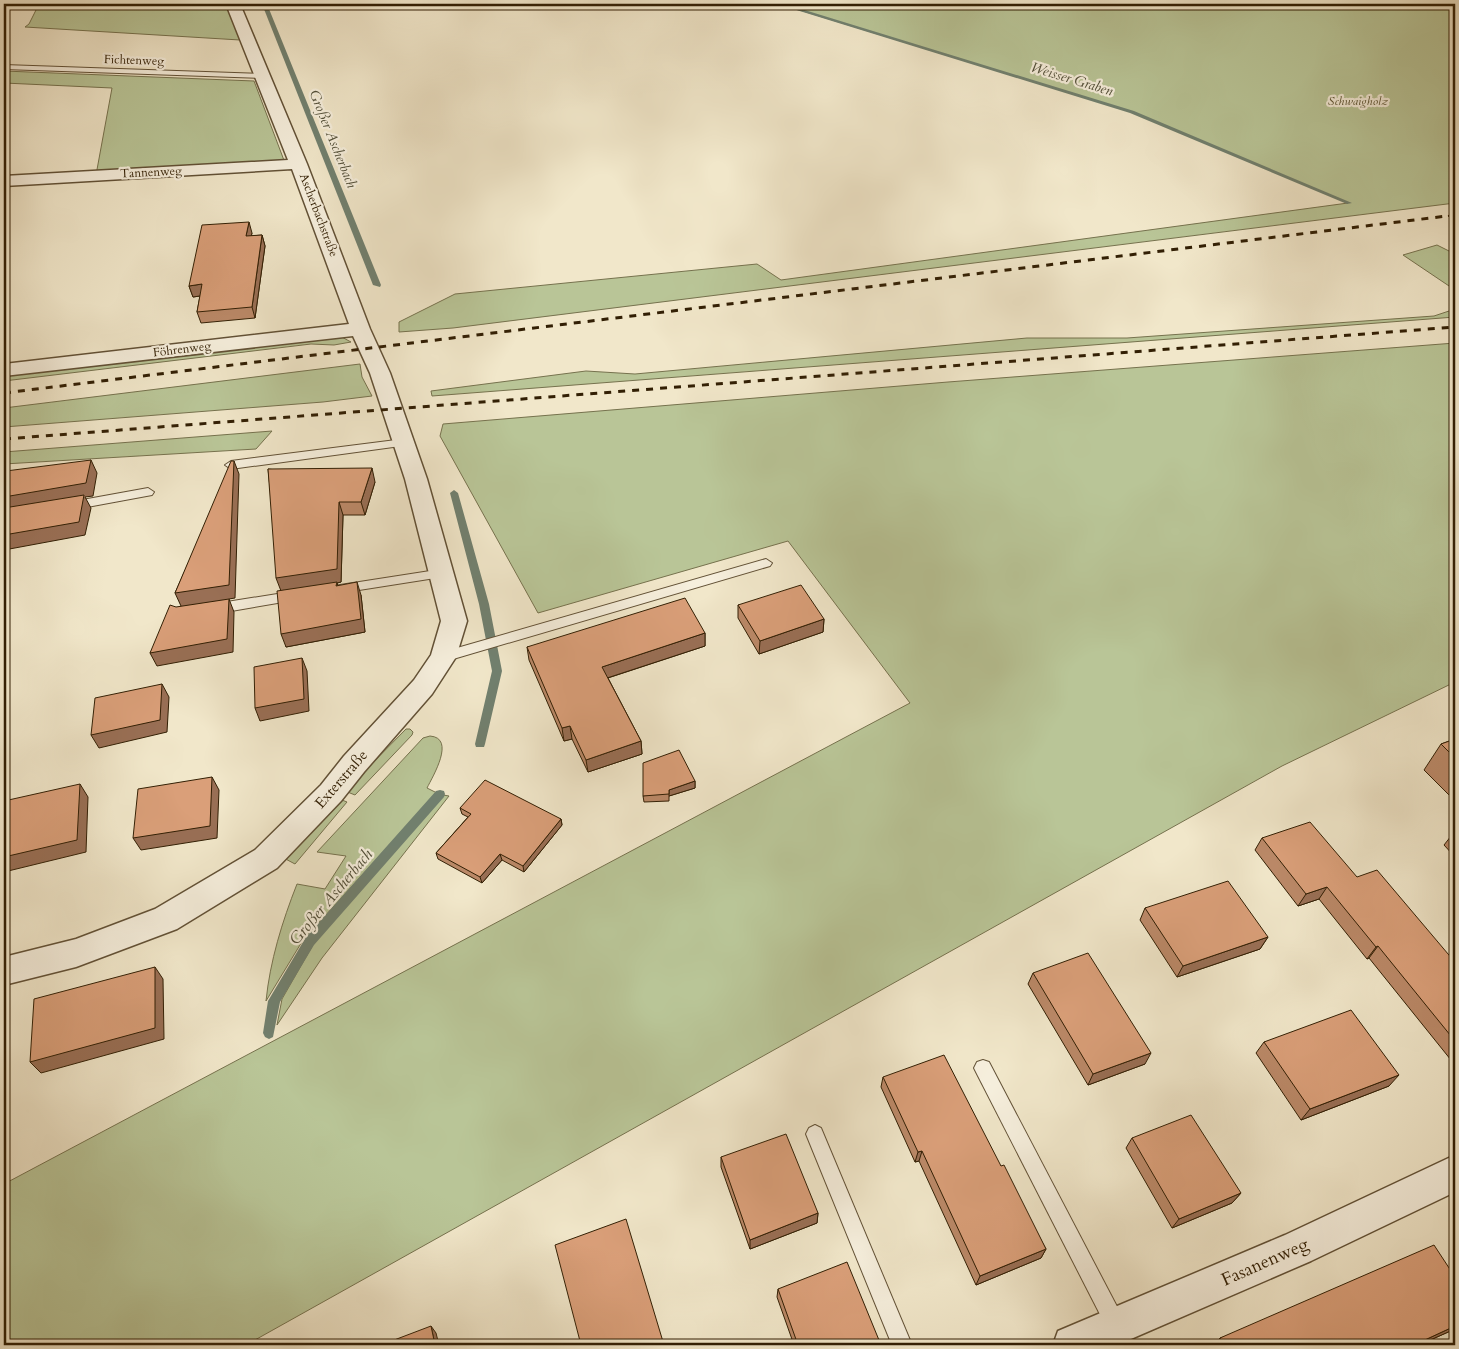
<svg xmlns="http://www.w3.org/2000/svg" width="1459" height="1349" font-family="Cardo,serif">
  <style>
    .green { fill: #b9c597; stroke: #76724e }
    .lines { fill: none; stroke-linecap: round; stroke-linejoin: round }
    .stream { fill: #71806f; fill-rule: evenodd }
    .service-casing { stroke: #625136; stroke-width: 2 }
    .minor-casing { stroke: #625136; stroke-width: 3 }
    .service { fill: #f6efdd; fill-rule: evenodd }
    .minor { fill: #f6efdd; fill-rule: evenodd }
    .rail-far1 { stroke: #321f04; stroke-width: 2; stroke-dasharray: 5 5; stroke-linecap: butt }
    .rail { stroke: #321f04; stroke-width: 3; stroke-dasharray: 7 7; stroke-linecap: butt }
    .wall { fill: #bb8968; stroke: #321f04 }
    .shaded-wall { fill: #996f55; stroke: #321f04 }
    .building { fill: #da9f79; stroke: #321f04 }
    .labels { text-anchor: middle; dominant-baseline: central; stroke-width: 4.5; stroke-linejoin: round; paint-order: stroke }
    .far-street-label { font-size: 12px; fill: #321f04; stroke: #f6efdd }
    .far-park-label { font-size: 12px; font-style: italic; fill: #5a5130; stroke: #f6efdd }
    .far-water-label { font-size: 14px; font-style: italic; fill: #524f39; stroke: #f6efdd }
    .street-label { font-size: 15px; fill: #321f04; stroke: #f6efdd }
    .water-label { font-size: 16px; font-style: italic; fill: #524f39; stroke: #f6efdd }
    .near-street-label { font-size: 18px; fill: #321f04; stroke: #f6efdd }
  </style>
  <rect width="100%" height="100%" fill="#f1e7ca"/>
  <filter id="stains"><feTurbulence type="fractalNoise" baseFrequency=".004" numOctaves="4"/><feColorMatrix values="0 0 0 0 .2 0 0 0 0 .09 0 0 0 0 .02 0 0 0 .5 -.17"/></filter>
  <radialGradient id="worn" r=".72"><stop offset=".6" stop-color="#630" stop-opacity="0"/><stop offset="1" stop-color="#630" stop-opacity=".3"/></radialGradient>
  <!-- green -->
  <g class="green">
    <polygon points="39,4 227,4 240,40 25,27 29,24"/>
    <polygon points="780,4 1455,4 1455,203 453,328 399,332 399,322 455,294 757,264 781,280 1348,203 1132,112"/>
    <polygon points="4,71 254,81 285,163 96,175 112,88 4,83"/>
    <polygon points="1437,245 1455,254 1455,290 1403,255"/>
    <polygon points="1455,309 1455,317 432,396 431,391 586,371 635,374 1027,338 1127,338 1434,316"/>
    <polygon points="338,335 351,342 334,345 311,344 4,381 4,374"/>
    <polygon points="1455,343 1455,682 1282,766 246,1345 4,1345 4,1184 910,703 788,541 538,613 440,436 443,424 948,382"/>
    <polygon points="360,364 362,377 372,396 323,402 4,427 4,408"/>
    <polygon points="272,431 256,449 4,464 4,452"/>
    <polygon points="406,729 410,729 413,732 412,735 355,795 345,791"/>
    <path d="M430 736C456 738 433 776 427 788L437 793 303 940 266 1001C270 961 282 922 297 884L325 889 346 856 317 852 423 738Z"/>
    <polygon points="443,795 449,796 322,958 277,1025 282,999 314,943"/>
    <polygon points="337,798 347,802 295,864 280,856"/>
  </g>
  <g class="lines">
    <!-- stream -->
    <g class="stream">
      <polygon points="262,4 267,4 381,285 380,287 373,285"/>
      <polygon points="777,4 785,4 1134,111 1352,203 1347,204 1130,113"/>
      <polygon points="454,490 458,493 489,604 502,671 485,744 484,747 476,747 475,744 492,671 479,604 450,493"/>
      <polygon points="440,790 444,791 445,794 444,797 314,945 280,1002 273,1037 269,1039 265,1037 263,1033 268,1001 306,937 436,791"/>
    </g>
    <!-- service casing -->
    <g class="service-casing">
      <g id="service">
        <polygon points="4,65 263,74 267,76 263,78 4,69"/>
        <polygon points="404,439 410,443 408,445 231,469 225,465 231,461"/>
        <polygon points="148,488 154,492 152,495 71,510 65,506 71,502"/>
        <polygon points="766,559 772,563 770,566 443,662 438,661 436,657 438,653 443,652"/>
        <polygon points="443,569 448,570 449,573 448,576 340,593 335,592 334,589 335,586 340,585"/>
        <polygon points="296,591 301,593 302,596 301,599 214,614 209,612 207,609 209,606 214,604"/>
        <polygon points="983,1060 989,1062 1123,1318 1126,1325 1123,1332 1116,1335 1109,1332 977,1074 974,1068 977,1062"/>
        <polygon points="815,1125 821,1128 912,1345 892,1345 806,1134 809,1128"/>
      </g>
    </g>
    <!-- minor casing -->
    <g class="minor-casing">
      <g id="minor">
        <polygon points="226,4 240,4 307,164 370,329 390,373 427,479 467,621 456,657 432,694 364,772 341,801 277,868 177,929 76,967 4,985 4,957 76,939 155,909 255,850 321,785 344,756 414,680 431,655 441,621 405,479 370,373 353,336 4,376 4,364 349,324 292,169 4,186 4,176 288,160"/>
        <polygon points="1455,1155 1455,1192 1311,1261 1117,1345 1053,1345 1058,1331 1285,1235"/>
      </g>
    </g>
    <!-- service -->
    <use href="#service" class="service"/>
    <!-- minor -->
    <use href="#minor" class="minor"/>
    <!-- rail-far1 -->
    <polyline class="rail-far1" points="1448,216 1455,215"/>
    <!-- rail -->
    <g class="rail">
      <polyline points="4,393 1455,215"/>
      <polyline points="4,439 1455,327"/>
    </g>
  </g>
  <!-- wall -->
  <g class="wall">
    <polygon points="252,233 251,236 262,235 265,246 255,318 201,323 197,312 200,296 193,297 189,286"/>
    <polygon points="268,469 375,482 365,515 343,515 341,582 337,583 338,586 361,595 365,632 286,647 281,590"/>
    <polygon points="738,605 824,619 823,632 759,654 738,618"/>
    <polygon points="705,633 705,646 608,678 641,741 642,754 588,772 572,739 564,741 529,660 527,647"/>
    <polygon points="1455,739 1455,801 1424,770 1441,744"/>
    <polygon points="695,781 695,788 669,796 669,801 644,802 643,796"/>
    <polygon points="460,808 561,819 562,825 524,872 502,860 482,883 438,859 436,853 468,817 462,814"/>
    <polygon points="1455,831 1455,857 1444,845"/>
    <polygon points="1262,838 1357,877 1454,961 1455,961 1455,1065 1369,958 1367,959 1319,899 1298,906 1255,850"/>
    <polygon points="1145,908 1268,937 1260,949 1177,977 1140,920"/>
    <polygon points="1033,973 1145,1064 1088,1085 1028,984"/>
    <polygon points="1264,1042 1389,1086 1301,1120 1256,1053"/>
    <polygon points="883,1077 1001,1166 1046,1249 1041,1258 976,1285 919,1161 915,1162 881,1087"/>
    <polygon points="1132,1138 1241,1193 1232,1203 1172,1228 1126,1148"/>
    <polygon points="721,1157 818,1213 817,1223 750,1249 721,1167"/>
    <polygon points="1455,1277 1455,1329 1419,1345 1213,1345 1220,1338"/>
    <polygon points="778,1289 881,1345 794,1345 777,1297"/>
  </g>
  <!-- shaded-wall -->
  <g class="shaded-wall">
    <polygon points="249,222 252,233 249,248 246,236"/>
    <polygon points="262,235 265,246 255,318 252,307"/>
    <polygon points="202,284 206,295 193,297 189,286"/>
    <polygon points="91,460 97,473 93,496 85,497 91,508 85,535 4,550 4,535 6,511 4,506 4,497"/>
    <polygon points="234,461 239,474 235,598 229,599 234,612 233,652 157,666 150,653 181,606 175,593"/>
    <polygon points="372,468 375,482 365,515 361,502"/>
    <polygon points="339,502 343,515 341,582 337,583 341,595 281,591 276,578"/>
    <polygon points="357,582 361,595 365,632 286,647 281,634"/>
    <polygon points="824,619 823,632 759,654 760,641"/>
    <polygon points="705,633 705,646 604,679 602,667"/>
    <polygon points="302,658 307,671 309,711 260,721 255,708"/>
    <polygon points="162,684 169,697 167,732 99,748 91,735"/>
    <polygon points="570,726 572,739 564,741 562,728"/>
    <polygon points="641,741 642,754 588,772 586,760"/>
    <polygon points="212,777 219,790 217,838 141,850 133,838"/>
    <polygon points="695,781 695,788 669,796 669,790"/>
    <polygon points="80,784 88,797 86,852 4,872 4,857"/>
    <polygon points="561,819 562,825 524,872 523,866"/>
    <polygon points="500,854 502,860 482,883 480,877"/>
    <polygon points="1327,887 1319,899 1298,906 1306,894"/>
    <polygon points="1268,937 1260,949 1177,977 1183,966"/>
    <polygon points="1378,946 1369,958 1367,959 1376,947"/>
    <polygon points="155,967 163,979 164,1039 41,1073 30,1062"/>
    <polygon points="1151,1053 1145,1064 1088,1085 1093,1074"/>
    <polygon points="1399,1075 1389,1086 1301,1120 1310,1109"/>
    <polygon points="922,1151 919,1161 915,1162 918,1152"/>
    <polygon points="1241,1193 1232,1203 1172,1228 1179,1219"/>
    <polygon points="818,1213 817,1223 750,1249 750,1240"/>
    <polygon points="1046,1249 1041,1258 976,1285 980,1276"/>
    <polygon points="431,1326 436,1333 439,1345 435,1345"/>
    <polygon points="1455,1326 1455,1329 1419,1345 1414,1345"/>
  </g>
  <!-- building -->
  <g class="building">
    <polygon points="249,222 246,236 262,235 252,307 197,312 202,284 189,286 202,225"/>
    <polygon points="91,460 86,483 4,497 4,480 6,471"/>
    <polygon points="231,461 234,461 229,585 175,593"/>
    <polygon points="372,468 361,502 339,502 337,569 276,578 268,469"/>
    <polygon points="84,495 79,522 4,535 4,508"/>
    <polygon points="337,582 336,586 357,582 361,619 281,634 277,591"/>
    <polygon points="801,585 824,619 760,641 738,605"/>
    <polygon points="685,598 705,633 602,667 641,741 586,760 570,726 562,728 527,647"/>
    <polygon points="229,599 227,639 150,653 170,605 176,607"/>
    <polygon points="302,658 304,699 255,708 254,667"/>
    <polygon points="162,684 160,720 91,735 95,698"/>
    <polygon points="1455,739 1455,758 1441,744"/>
    <polygon points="679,750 695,781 669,790 669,794 643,796 643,763"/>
    <polygon points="212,777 210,826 133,838 138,789"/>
    <polygon points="485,780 561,819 523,866 500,854 480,877 436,853 471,814 460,808"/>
    <polygon points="80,784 77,840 4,857 4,801"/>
    <polygon points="1310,822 1357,877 1377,870 1454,961 1455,961 1455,1041 1378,946 1376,947 1327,887 1306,894 1262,838"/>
    <polygon points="1228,881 1268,937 1183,966 1145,908"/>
    <polygon points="1088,953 1151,1053 1093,1074 1033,973"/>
    <polygon points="155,967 155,1028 30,1062 34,999"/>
    <polygon points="1351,1010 1399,1075 1310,1109 1264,1042"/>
    <polygon points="944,1055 1001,1166 1004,1165 1046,1249 980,1276 922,1151 918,1152 883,1077"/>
    <polygon points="1191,1115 1241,1193 1179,1219 1132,1138"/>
    <polygon points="786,1134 818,1213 750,1240 721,1157"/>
    <polygon points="626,1219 664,1345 581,1345 555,1245"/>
    <polygon points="1434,1245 1455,1277 1455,1326 1414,1345 1224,1345 1220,1338"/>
    <polygon points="847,1262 881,1345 798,1345 778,1289"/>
    <polygon points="431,1326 435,1345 381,1345"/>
  </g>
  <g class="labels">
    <!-- far-street labels -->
    <g class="far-street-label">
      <text transform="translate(134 60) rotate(2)">Fichtenweg</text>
      <text transform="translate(151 172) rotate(-3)">Tannenweg</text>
      <text transform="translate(319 215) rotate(69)">Ascherbachstraße</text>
      <text transform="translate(182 349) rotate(-7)">Föhrenweg</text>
    </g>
    <!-- far-park labels -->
    <g class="far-park-label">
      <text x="1358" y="101">Schwaigholz</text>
    </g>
    <!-- far-water labels -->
    <g class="far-water-label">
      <text transform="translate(1072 79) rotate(17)">Weisser Graben</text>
      <text transform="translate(333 139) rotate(68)">Großer Ascherbach</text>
    </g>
    <!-- street labels -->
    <g class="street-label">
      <text transform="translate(341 779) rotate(-49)">Exterstraße</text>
    </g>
    <!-- water labels -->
    <g class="water-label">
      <text transform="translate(331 897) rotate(-50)">Großer Ascherbach</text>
    </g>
    <!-- near-street labels -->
    <g class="near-street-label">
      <text transform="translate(1265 1262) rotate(-24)">Fasanenweg</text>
    </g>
  </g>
  <!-- margin -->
  <rect width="1459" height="1349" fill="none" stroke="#f1e7ca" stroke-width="20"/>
  <rect x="5" y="5" width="1449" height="1339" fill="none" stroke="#321f04" stroke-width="2.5"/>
  <rect x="10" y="10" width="1439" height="1329" fill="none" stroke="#321f04"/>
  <rect width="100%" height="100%" filter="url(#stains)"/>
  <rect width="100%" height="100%" fill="url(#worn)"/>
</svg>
